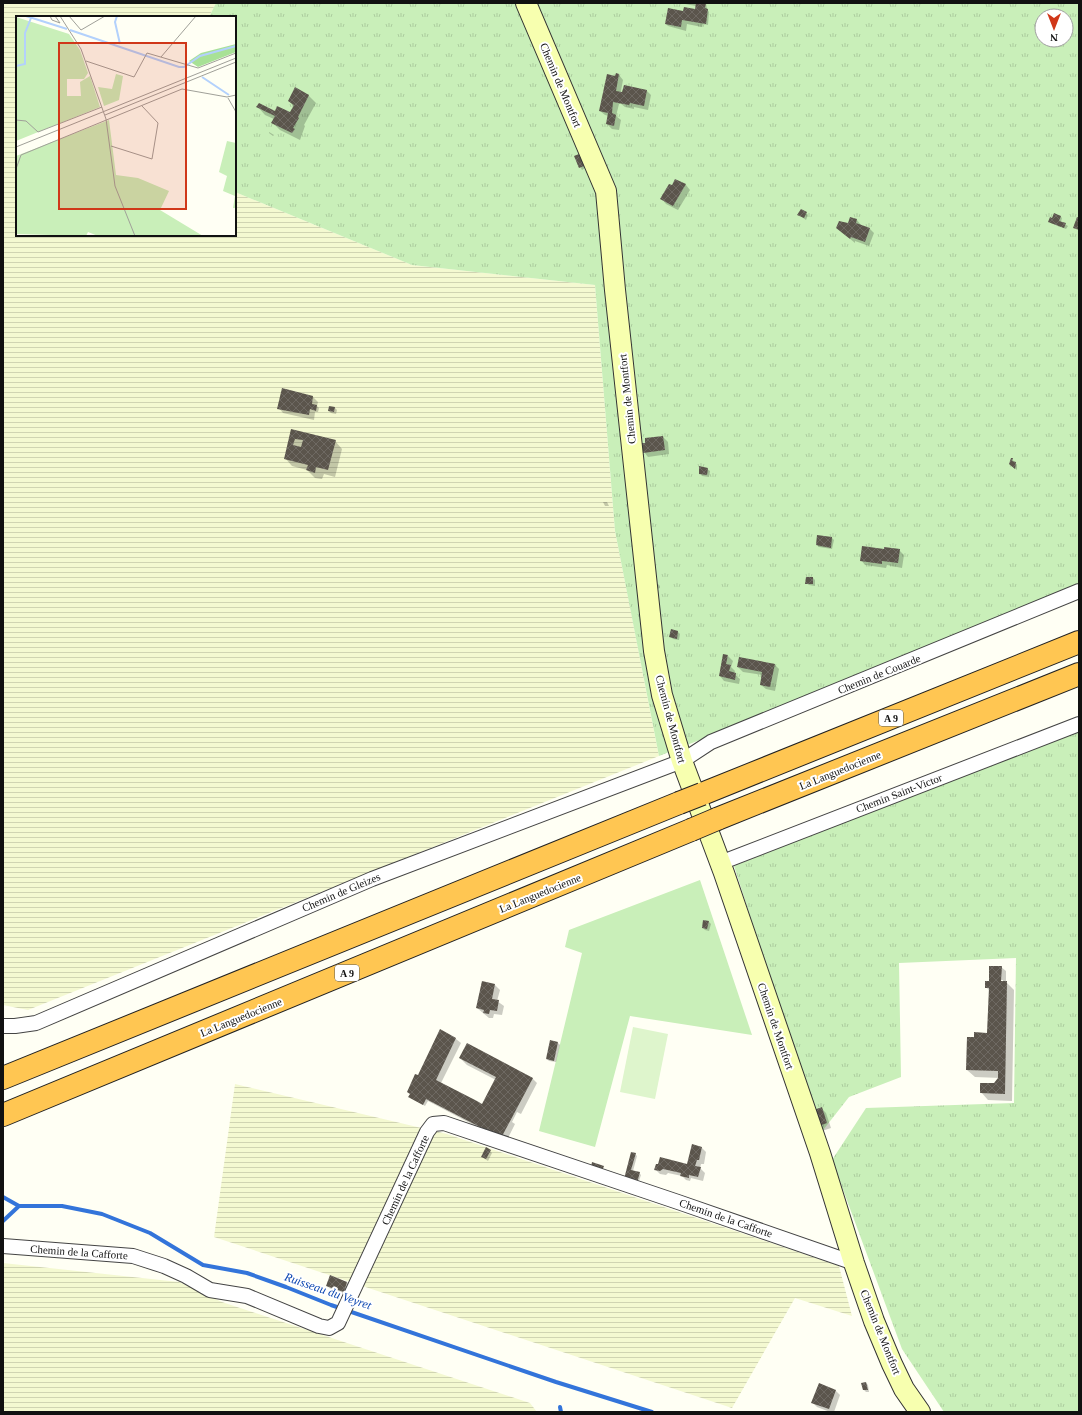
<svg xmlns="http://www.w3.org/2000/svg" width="1082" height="1415" font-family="Georgia,serif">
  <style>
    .farmland { fill: url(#farmland-rules) }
    .grass { fill: url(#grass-tufts); fill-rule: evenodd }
    .garden { fill: #c9efb9 }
    .pitch { fill: #def5cc }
    .shadow { fill: #0003; fill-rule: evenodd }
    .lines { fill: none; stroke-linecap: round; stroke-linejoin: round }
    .stream { stroke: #3374da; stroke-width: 4 }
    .building { fill: url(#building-cross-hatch); fill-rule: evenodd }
    .street-casing { stroke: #444; stroke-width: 16 }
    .secondary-casing { stroke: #333; stroke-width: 22 }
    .highway-casing { stroke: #222; stroke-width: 24 }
    .street { stroke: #fff; stroke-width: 14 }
    .secondary { stroke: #f7ffaf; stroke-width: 20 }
    .highway { stroke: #ffc652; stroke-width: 22 }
    .highway-bridge-casing { stroke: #222; stroke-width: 24; stroke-linecap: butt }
    .highway-bridge { stroke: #ffc652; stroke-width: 22 }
    .labels { text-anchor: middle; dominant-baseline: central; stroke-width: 4; stroke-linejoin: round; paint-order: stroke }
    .shield { fill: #fff; stroke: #585858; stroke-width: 1 }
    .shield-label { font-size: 10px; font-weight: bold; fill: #111 }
    .street-label { font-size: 11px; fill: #111; stroke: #fff }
    .water-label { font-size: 12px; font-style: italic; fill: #0c46b1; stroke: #fff }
    .inset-river { fill: none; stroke: #b3d1fc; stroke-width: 2 }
    .inset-road { fill: none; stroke: #a0a099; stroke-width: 1 }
    .view { fill: #d03719; fill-opacity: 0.15; stroke: #d03719; stroke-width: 2 }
    .inset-edge { fill: none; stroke: #111; stroke-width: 2 }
  </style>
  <defs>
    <pattern id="farmland-rules" width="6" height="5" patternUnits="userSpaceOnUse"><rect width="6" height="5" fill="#f4f9d1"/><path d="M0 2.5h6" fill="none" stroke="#d0d4b2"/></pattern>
    <pattern id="grass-tufts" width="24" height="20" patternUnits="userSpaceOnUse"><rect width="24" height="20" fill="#c9efb9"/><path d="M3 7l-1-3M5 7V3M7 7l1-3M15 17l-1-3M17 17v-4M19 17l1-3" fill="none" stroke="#accc9e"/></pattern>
    <pattern id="building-cross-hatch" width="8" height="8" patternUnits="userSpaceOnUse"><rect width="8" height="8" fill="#5b554c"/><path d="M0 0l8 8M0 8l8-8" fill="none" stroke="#6e6962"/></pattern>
  </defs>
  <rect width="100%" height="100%" fill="#fffff4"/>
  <!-- farmland -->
  <g class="farmland">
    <polygon points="3,3 216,3 209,17 17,17 17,235 235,235 235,192 412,265 595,285 615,531 659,756 28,1010 3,1005"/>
    <polygon points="235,1084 447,1134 839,1266 852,1316 795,1298 732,1408 214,1237"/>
    <polygon points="3,1263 179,1282 222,1302 530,1403 537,1412 3,1412"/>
  </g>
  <!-- grass -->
  <g class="grass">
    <path d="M216 3H1079V591L659 756 615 531 595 285 412 265 235 192V17H209ZM1042 16H1066V40H1042Z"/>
    <polygon points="1079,727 1079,1412 944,1412 902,1349 832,1160 866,1108 1014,1103 1016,958 899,963 901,1077 849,1097 820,1134 734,866"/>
  </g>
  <!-- garden -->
  <polygon class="garden" points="700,880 752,1035 630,1016 595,1147 539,1131 582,953 565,947 569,930"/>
  <!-- pitch -->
  <polygon class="pitch" points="633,1027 668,1034 655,1099 620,1092"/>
  <!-- shadow -->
  <g class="shadow">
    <polygon points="684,3 706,3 707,9 709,12 708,25 703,24 702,27 687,24 686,31 668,26 666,24 684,12 695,10 696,6 685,4"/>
    <polygon points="619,75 623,80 620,96 646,90 651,95 648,110 634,107 634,109 625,107 620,103 620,104 619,104 616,116 621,120 619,130 612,129 607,124 609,116 605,115 600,111 616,77"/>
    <polygon points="308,95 316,103 304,125 305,126 300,140 280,130 273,123 274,119 265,115 258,107 275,112 291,114 294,107 289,101"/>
    <polygon points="269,132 274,135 273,136 269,133"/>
    <polygon points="579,155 585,168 582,170 575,156"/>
    <polygon points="676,180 686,185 690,190 678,210 666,204 662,199"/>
    <polygon points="806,213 808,215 806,220 799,215"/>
    <polygon points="1060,216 1062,218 1061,222 1068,226 1066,229 1051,223 1049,221"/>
    <polygon points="857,220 861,225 861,226 869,228 874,233 869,246 855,241 855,243 842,232 848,225"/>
    <polygon points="313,397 318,402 317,406 319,408 318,412 315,412 314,420 283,413 279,408"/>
    <polygon points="335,408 337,410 336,414 331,413 329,411"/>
    <polygon points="292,430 335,441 342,449 335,477 324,474 322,479 315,478 307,470 292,466 285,458"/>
    <polygon points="663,437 668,442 669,454 648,457 644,452"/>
    <polygon points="1012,459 1017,465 1017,470 1012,466"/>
    <polygon points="707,469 710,471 709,477 702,476 700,473"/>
    <polygon points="603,502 607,502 609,506 605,506"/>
    <polygon points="832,538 834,540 832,549 819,547 817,545"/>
    <polygon points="885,550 899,550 904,555 902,568 887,565 886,568 865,565 861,560"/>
    <polygon points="813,578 815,580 815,586 809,585 806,583"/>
    <polygon points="658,584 660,586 660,588 657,589 655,587 655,585"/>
    <polygon points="672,631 678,632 680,634 679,640 673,639 671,637"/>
    <polygon points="728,656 733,661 731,667 735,671 734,674 740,679 739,684 724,681 720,676"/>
    <polygon points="775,665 779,669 775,691 766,689 761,685 763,675 743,672 738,667"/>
    <polygon points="709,922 711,924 709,931 705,930 703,928"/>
    <path d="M1001 967 1006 971V982L1014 990 1012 1101 988 1100 981 1092 994 1084 1000 1078 975 1077 967 1070 975 1038 988 1035 989 990 986 987ZM993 980H1003V982Z"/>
    <polygon points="482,982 495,985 500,990 497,1001 504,1006 502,1015 494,1014 493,1018 489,1018 477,1008"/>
    <polygon points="440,1031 456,1039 461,1043 441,1083 486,1107 496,1080 467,1065 460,1058 532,1078 537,1083 521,1114 517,1112 512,1122 515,1124 506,1142 428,1101 425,1106 409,1097"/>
    <polygon points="558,1043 560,1045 556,1062 549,1061 547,1059"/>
    <polygon points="822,1109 826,1113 831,1128 822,1131 817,1126"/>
    <polygon points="702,1148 706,1152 704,1164 701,1164 700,1168 705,1173 703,1181 691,1178 690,1181 686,1180 682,1176 668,1173 666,1175 660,1174 655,1169 688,1165"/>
    <polygon points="490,1151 492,1153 488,1161 482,1157"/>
    <polygon points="635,1154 637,1156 633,1171 639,1173 641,1175 638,1184 627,1180"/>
    <polygon points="330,1276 347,1282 352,1287 348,1296 332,1290 327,1286"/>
    <polygon points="866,1383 868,1385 869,1392 866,1392 864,1390"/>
    <polygon points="836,1391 840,1395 834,1412 830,1412 817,1407 812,1402"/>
  </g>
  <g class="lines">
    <!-- stream -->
    <g class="stream">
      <polyline points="3,1197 19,1206"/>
      <polyline points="3,1221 19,1206 62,1206 102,1214 150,1233 203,1265 247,1273 286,1287 331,1305 556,1382 652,1412"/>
      <polyline points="560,1407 561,1412"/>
    </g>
  </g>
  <!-- building -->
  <g class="building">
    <polygon points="696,3 706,3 705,8 708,9 706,24 682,20 681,27 665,24 668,8 683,11 684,7 695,9"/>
    <polygon points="616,73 619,74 616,91 622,92 624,85 647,90 644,106 630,103 629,105 613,102 612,113 616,115 614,126 606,124 608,113 599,111 607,74 615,76"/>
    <polygon points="295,87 309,95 298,117 299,118 293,128 295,129 292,133 271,123 275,116 256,107 259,103 275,111 277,106 290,112 294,105 288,101"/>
    <polygon points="579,154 584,166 579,168 574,156"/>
    <polygon points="675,179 686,184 673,206 660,199 669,184 672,185"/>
    <polygon points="801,209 807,212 804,218 797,215"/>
    <polygon points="1054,213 1061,216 1059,221 1066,223 1064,228 1048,222 1050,217 1052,218"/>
    <polygon points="850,217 857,219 856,223 870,228 865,242 851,237 850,239 836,228 839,221 848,223"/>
    <polygon points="1077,217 1079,218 1079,230 1073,228"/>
    <polygon points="282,388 313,396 312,404 317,405 316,411 310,409 309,415 277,409"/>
    <polygon points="329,406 335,407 334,412 328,411"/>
    <path d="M291 429 336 440 328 470 316 467 315 473 306 470 308 465 284 459ZM295 439 303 440 301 447 293 445Z"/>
    <polygon points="663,436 665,450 643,453 642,443 645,443 645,438"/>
    <polygon points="1011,458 1013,458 1012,461 1016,462 1015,469 1009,464"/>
    <polygon points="699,466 708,468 707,475 699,474"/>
    <polygon points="817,535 832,537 831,548 816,545"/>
    <polygon points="862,546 884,549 884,547 900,549 898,563 882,561 882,564 860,561"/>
    <polygon points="806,577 813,577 813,584 805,584"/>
    <polygon points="671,629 678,631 677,639 669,637"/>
    <polygon points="723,654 728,655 726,664 731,665 729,671 736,673 735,680 719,676"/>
    <polygon points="739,657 775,664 770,687 760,685 762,672 737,667"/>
    <polygon points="703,920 709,921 707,929 702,928"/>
    <polygon points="989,966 1002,966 1001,981 1007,981 1005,1094 980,1093 980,1083 994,1083 998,1078 998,1071 966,1070 967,1037 974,1037 974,1032 987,1033 989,988 985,988 985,981 989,981"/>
    <polygon points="482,981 495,984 492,999 499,1000 497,1011 490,1010 489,1014 483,1013 484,1010 476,1008"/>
    <polygon points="440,1029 456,1038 436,1080 477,1101 482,1104 496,1077 459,1058 467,1043 533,1078 501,1138 426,1099 423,1105 408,1097 410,1094 407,1092 415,1074 418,1075"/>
    <polygon points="550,1040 558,1042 554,1061 546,1059"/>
    <polygon points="822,1107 827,1123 816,1127 811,1111"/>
    <polygon points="692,1144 702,1147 699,1160 697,1160 695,1166 701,1167 698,1177 689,1175 689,1178 680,1176 681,1173 663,1169 660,1171 654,1170 656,1164 658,1164 660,1157 687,1164"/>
    <polygon points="486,1147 491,1150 486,1159 481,1157"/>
    <polygon points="631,1152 636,1153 631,1170 640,1172 637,1183 624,1179"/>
    <polygon points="592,1162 604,1166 602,1171 591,1167"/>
    <polygon points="330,1275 347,1282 344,1292 326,1286"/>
    <polygon points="866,1382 868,1390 863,1390 861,1383"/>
    <polygon points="819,1383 836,1390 829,1409 811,1403"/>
  </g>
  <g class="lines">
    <!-- street casing -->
    <g class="street-casing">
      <g id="street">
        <polyline points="720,863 1079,724"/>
        <polyline points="3,1026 15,1026 36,1023 372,879 682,761 711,742 1079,591"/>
        <polyline points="3,1246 133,1256 164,1266 186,1276 210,1290 247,1296 319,1326 329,1328 338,1323 427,1132 433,1124 444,1123 678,1202 854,1263"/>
      </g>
    </g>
    <!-- secondary casing -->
    <g class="secondary-casing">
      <polyline id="secondary" points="526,3 606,191 615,290 654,651 662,695 682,761 724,873 820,1153 854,1263 874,1321 892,1364 904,1389 920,1412"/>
    </g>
    <!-- highway casing -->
    <g class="highway-casing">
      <g id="highway">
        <polyline points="702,794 1079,642"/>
        <polyline points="717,819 1079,674"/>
        <polyline points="3,1078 679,803"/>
        <polyline points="3,1115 691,830"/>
      </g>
    </g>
    <!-- street -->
    <use href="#street" class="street"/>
    <!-- secondary -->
    <use href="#secondary" class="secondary"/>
    <!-- highway -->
    <use href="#highway" class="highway"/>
    <!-- highway-bridge casing -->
    <g class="highway-bridge-casing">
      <g id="highway-bridge">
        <polyline points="679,803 702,794"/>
        <polyline points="691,830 717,819"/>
      </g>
    </g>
    <!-- highway-bridge -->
    <use href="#highway-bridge" class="highway-bridge"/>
  </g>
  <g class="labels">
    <!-- shield labels -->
    <g class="shield">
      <rect x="879" y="710" width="24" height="16" rx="3"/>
      <rect x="335" y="965" width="24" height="16" rx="3"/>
    </g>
    <g class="shield-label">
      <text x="891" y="718">A 9</text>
      <text x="347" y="973">A 9</text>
    </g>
    <!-- street labels -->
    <g class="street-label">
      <text transform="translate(561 85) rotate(67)">Chemin de Montfort</text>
      <text transform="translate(627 399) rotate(-96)">Chemin de Montfort</text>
      <text transform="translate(879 674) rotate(-22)">Chemin de Couarde</text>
      <text transform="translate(671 719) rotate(75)">Chemin de Montfort</text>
      <text transform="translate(840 770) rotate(-22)">La Languedocienne</text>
      <text transform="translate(899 793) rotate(-21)">Chemin Saint-Victor</text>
      <text transform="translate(341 892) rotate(-23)">Chemin de Gleizes</text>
      <text transform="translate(540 893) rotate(-22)">La Languedocienne</text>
      <text transform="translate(241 1017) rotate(-22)">La Languedocienne</text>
      <text transform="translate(776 1026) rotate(71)">Chemin de Montfort</text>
      <text transform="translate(405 1180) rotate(-65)">Chemin de la Cafforte</text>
      <text transform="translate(726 1218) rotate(19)">Chemin de la Cafforte</text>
      <text transform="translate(79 1252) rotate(4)">Chemin de la Cafforte</text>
      <text transform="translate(881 1332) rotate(68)">Chemin de Montfort</text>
    </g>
    <!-- water labels -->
    <g class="water-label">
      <text transform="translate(328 1291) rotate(19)">Ruisseau du Veyret</text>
    </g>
  </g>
  <!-- overview -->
  <g transform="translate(16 16)">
    <rect width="220" height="220" fill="#fffff4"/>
    <path d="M0 1 53 18 64 34 72 57 68 63H51V80H65L64 66 74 60 84 91 0 125ZM93 104 100 159 122 162 153 175 144 194 187 220H82L72 216 70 220 0 218V140ZM211 125 220 127V192H217L219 180 207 175 211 160 203 156Z" fill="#c9efb9"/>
    <path d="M220 28V36L182 51 173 45 185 37Z" fill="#a8e196"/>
    <path d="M100 58 107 60 103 84 88 90 82 71 96 73Z" fill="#c9efb9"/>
    <path class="inset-river" d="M10 0 51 13M101 0 99 6 104 28M54 14 163 51H168L184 40 220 30M0 50 9 48V17L15 2M186 61 213 79"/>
    <path class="inset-road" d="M34 0 36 4 44 7 39 0M44 0 65 33 90 103 99 170 119 220M53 0 65 14 89 0M145 41 180 0M70 45 118 61 131 37 182 52 220 37M212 82 220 96M89 99 220 46M0 104 10 105 22 116 86 91M95 130 136 143 142 107 126 90M0 131 220 42M0 153 5 139 166 73 211 81 220 79"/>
    <path class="view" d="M43 27H170V193H43Z"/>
    <rect width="220" height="220" class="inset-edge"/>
  </g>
  <!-- border -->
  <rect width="1082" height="1415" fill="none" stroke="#111111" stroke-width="8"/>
  <!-- north arrow -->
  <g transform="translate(1054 28) rotate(180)"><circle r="19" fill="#ffffff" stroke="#a0a0a0"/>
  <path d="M0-3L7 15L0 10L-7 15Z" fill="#d03719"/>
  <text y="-6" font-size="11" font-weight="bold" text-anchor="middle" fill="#111111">N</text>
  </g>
</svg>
